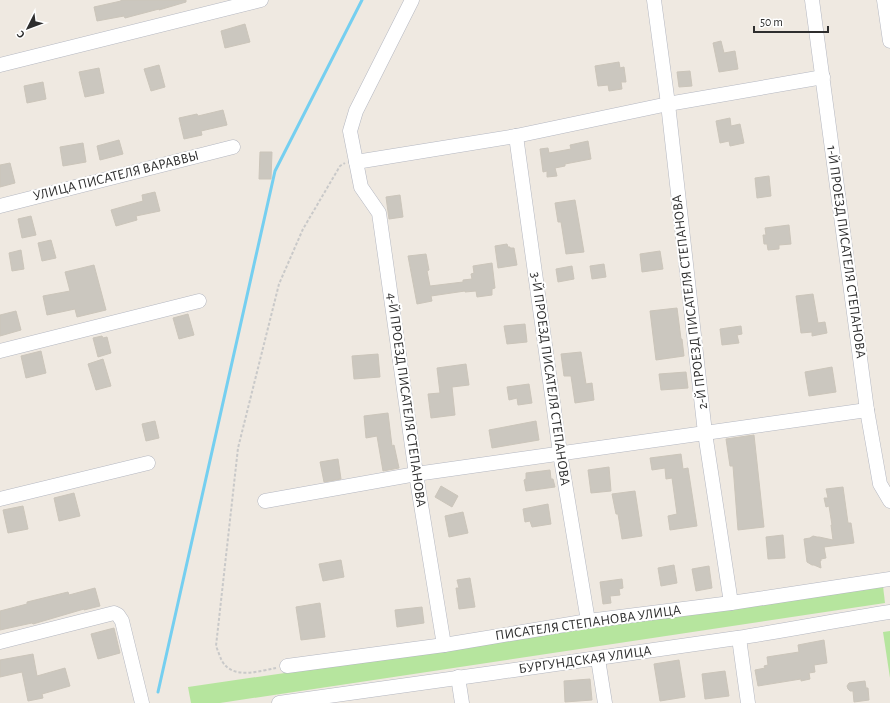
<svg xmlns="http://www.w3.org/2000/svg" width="890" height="703" font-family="'Alegreya Sans',sans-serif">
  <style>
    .green { fill: #b6e59e }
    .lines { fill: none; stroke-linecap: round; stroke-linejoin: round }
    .stream { stroke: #75cff0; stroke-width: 3 }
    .building { fill: #cbc7bf; stroke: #cbc5ba }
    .minor-casing { stroke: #b4b7c1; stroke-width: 15 }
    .path { stroke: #c9c9c9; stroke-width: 2; stroke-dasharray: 3 2; stroke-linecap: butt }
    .minor { stroke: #fff; stroke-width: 14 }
    .labels { text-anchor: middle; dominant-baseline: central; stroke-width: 4; stroke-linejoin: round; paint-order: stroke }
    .street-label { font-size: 14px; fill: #2e2e2e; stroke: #fff }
  </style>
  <rect width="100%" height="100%" fill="#efe9e1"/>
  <!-- green -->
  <g class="green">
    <polygon points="883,586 885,603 220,703 191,703 188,687"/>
    <polygon points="890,631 890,678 883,632"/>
  </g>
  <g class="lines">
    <!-- stream -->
    <polyline class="stream" points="158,692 275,171 362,0"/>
  </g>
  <!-- building -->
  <g class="building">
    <polygon points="121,0 186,0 186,2 159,10 159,9 125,18 124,16 97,21 94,7 121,1"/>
    <polygon points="245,24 250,42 225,48 221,31"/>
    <polygon points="721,41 724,53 735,51 738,69 719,72 713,43"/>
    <polygon points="619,62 620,68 624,67 626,82 621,82 622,89 609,91 608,85 598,86 595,66"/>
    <polygon points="159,65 165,87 151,91 144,69"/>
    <polygon points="99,68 104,93 85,97 79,72"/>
    <polygon points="690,71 692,86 679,87 677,72"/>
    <polygon points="43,82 46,99 27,103 24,86"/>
    <polygon points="223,110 227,125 201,131 202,135 184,139 179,118 197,114 198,116"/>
    <polygon points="730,118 731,126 740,124 744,143 730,146 729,141 720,143 716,121"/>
    <polygon points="119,140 123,154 100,160 97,146"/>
    <polygon points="588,141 591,159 565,164 565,166 555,168 557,176 547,177 547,171 543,172 540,149 548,148 549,153 571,149 570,145"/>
    <polygon points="83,143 86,162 63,166 60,147"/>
    <polygon points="260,152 272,152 271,179 259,179"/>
    <polygon points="10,163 15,183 0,187 0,165"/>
    <polygon points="769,176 771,196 757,198 755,178"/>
    <polygon points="155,192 160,211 136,216 137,220 116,226 111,210 143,201 142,195"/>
    <polygon points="400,195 403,217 389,219 386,197"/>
    <polygon points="575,200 584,252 566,254 561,222 558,222 555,203"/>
    <polygon points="31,216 36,235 22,238 18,219"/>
    <polygon points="789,225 791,244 779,245 779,249 768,250 767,244 764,244 763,235 766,235 765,228"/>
    <polygon points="51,240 56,258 42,261 38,243"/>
    <polygon points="507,244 508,247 510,247 510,248 514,248 517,265 498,268 495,246"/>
    <polygon points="21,250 24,269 12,271 9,253"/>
    <polygon points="660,251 663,269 642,272 640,254"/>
    <polygon points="426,254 429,270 427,271 430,286 463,282 463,280 472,279 471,274 474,273 473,266 492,263 495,288 492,289 492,295 477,297 476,291 465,292 465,291 431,296 432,301 417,304 408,256"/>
    <polygon points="604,264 606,277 592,279 590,266"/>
    <polygon points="94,265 106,310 77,317 75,309 47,315 43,296 70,291 65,272"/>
    <polygon points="572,266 574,279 558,282 556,269"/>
    <polygon points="813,294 818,323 825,322 827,333 812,336 812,332 801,333 796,296"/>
    <polygon points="677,308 681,339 682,339 684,356 656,360 650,311"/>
    <polygon points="16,311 21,330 0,336 0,315"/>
    <polygon points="188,314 194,335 179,339 173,318"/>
    <polygon points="525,324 527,342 507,344 504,326"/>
    <polygon points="741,326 742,334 737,335 739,343 722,345 720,329"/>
    <polygon points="102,336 103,338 107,337 111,353 98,357 93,338"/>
    <polygon points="41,351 46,373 26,378 21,356"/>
    <polygon points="581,352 586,384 592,383 594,400 575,403 571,376 564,376 561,354"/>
    <polygon points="378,354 380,377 354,379 352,356"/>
    <polygon points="103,359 111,386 96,390 88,364"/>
    <polygon points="466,364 469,385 452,387 455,415 431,418 428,394 440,393 437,368"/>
    <polygon points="832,367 836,392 809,396 805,372"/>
    <polygon points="686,372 688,388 661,390 659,374"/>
    <polygon points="529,384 532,403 518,405 517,398 509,400 507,387"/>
    <polygon points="388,413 392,446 394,445 399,468 383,471 377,436 366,438 364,416"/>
    <polygon points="155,421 159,438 146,441 142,424"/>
    <polygon points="536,421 539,440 492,448 489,430"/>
    <polygon points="754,435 764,527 738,530 733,466 730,466 726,439"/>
    <polygon points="681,454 683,469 688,468 697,526 670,530 668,516 677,514 672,478 666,479 665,468 652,470 650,458"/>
    <polygon points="338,459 341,479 324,482 320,462"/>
    <polygon points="609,467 611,491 591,493 588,470"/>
    <polygon points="550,470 551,479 553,479 555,487 526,491 524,480 526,479 526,473"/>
    <polygon points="441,486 458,496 452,507 435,497"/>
    <polygon points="843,487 848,523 851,523 854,543 824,547 826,558 821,559 821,561 820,561 821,568 814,565 812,565 807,562 804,539 810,538 813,536 817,537 819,537 833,540 831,525 832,525 829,506 826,507 824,498 828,498 826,489"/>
    <polygon points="635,491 642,536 622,539 618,514 616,514 612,494"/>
    <polygon points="74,493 80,516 59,521 54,498"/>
    <polygon points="548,504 551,524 532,527 530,521 525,522 523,509"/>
    <polygon points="23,506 28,529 8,533 3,510"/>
    <polygon points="463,512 468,533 449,537 445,516"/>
    <polygon points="783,535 785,558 768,559 766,537"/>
    <polygon points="341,560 344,577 323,581 319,564"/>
    <polygon points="674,565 677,583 661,586 658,568"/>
    <polygon points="709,566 712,588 696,591 692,569"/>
    <polygon points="470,578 475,607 459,609 456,588 459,588 457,580"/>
    <polygon points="622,579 623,588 619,589 620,595 610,596 611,603 603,604 600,582"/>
    <polygon points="95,588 100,606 84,610 84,609 33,624 32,623 0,630 0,611 27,604 27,602 68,592 69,595"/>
    <polygon points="320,603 325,637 301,640 296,607"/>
    <polygon points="422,607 424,623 397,627 395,610"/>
    <polygon points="114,628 120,653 98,659 91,634"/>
    <polygon points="824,640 827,663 814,665 815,672 809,673 810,679 801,681 801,679 758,686 755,670 765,668 764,666 768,665 767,657 799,652 798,645"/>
    <polygon points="33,654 37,676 65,668 70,686 42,694 43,698 28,701 22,672 0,677 0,660"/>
    <polygon points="679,660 685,697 660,701 654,664"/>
    <polygon points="725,671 729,696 705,699 702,674"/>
    <polygon points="590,679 592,700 565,702 564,681"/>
    <polygon points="865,681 866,688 868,688 869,700 854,702 853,691 850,691 848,689 847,686 849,683"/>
  </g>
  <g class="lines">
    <!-- minor casing -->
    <g class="minor-casing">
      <g id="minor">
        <polyline points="412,0 356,111 350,131 361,187 379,213 416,474 444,645"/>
        <polyline points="654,0 668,104 705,433 731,603"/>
        <polyline points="812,0 867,410 880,484 890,501"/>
        <polyline points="884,0 890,41"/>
        <polyline points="0,65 261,0"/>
        <polyline points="516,136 560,453 588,621"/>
        <polyline points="356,162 516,136 668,104 823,77"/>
        <polyline points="0,206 233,147"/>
        <polyline points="0,351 199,301"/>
        <polyline points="0,499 148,463"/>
        <polyline points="265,501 416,474 867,410"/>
        <polyline points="739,638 748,703"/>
        <polyline points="0,642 114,613 118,615 122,621 142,703"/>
        <polyline points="598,659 605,703"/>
        <polyline points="287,666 444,645 588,621 731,603 890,579"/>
        <polyline points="458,677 462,703"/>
        <path d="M279 703C432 681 584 661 737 638 788 630 839 620 890 612"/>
      </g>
    </g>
    <!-- path -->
    <path class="path" d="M276 668C259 671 233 680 222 661 220 657 218 651 216 646L238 448 279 284 303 229 330 183 340 166 345 163"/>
    <!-- minor -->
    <use href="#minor" class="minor"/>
  </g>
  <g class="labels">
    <!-- street labels -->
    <g class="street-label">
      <text transform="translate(116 176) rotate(-14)">УЛИЦА ПИСАТЕЛЯ ВАРАВВЫ</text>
      <text transform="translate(846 252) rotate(82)">1-Й ПРОЕЗД ПИСАТЕЛЯ СТЕПАНОВА</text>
      <text transform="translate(690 302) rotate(-97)">2-Й ПРОЕЗД ПИСАТЕЛЯ СТЕПАНОВА</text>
      <text transform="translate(550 379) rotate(82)">3-Й ПРОЕЗД ПИСАТЕЛЯ СТЕПАНОВА</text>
      <text transform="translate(406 400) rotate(82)">4-Й ПРОЕЗД ПИСАТЕЛЯ СТЕПАНОВА</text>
      <text transform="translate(588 623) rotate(-8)">ПИСАТЕЛЯ СТЕПАНОВА УЛИЦА</text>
      <text transform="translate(585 660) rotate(-8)">БУРГУНДСКАЯ УЛИЦА</text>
    </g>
  </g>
  <!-- north arrow -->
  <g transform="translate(28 28) rotate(228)" stroke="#ffffff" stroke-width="3" paint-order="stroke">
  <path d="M0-3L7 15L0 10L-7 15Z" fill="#2e2e2e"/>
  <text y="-6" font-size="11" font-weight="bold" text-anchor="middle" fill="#2e2e2e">С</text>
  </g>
  <!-- scale -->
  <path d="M754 26v6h74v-6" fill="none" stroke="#2e2e2e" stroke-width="2"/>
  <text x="760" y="26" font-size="12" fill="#2e2e2e" stroke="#ffffff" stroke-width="3" paint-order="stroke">50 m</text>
</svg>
